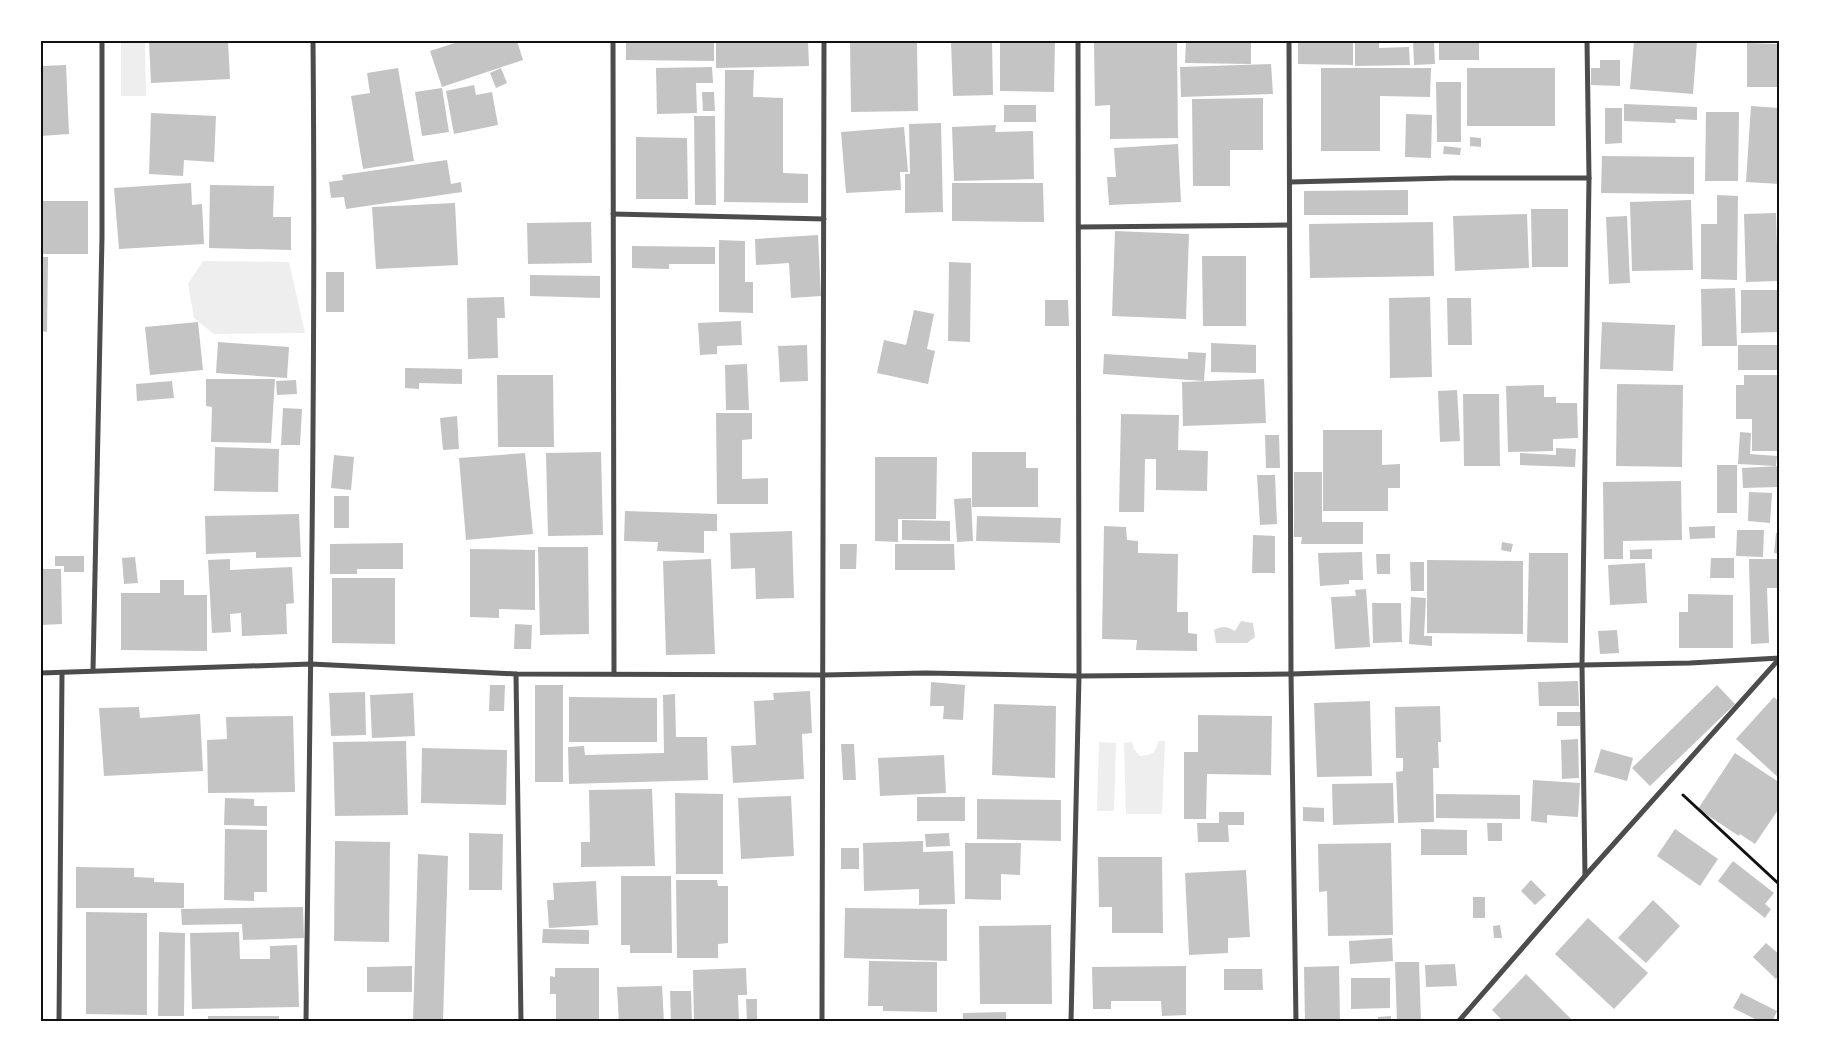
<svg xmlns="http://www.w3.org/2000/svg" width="1821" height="1063" font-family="'Times New Roman',serif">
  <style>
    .green { fill: #eee }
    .water { fill: #d9d9d9 }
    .building { fill: #c4c4c4 }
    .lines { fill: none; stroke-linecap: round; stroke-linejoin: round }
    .path { stroke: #111; stroke-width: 3 }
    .minor { stroke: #4c4c4c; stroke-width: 5 }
    .neatline { fill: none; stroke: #111; stroke-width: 2 }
  </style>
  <rect width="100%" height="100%" fill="#fff"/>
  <!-- green -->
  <g class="green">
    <polygon points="121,41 145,41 146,96 121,96"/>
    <polygon points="203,261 289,262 305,333 214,334 194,318 188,284"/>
    <path d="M1158 741H1165L1162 814H1126L1124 743 1132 742 1134 749 1140 756C1153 755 1156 753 1158 741Z"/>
    <polygon points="1099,742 1116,743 1114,811 1097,811"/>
  </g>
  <!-- water -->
  <path class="water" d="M1241 621 1253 623 1255 637 1247 643H1216L1214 630C1222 626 1227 626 1235 631Z"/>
  <!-- building -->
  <g class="building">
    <polygon points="149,41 228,41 230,79 151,83"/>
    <polygon points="461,41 517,41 523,60 442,87 430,51"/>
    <polygon points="626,41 714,41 714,61 626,60"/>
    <polygon points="716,41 808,41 809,66 716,68"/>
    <polygon points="850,41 917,41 918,111 851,112"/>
    <polygon points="951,41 992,41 993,95 953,96"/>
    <polygon points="1000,41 1055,41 1054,92 1000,91"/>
    <polygon points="1113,41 1177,41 1178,138 1110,139 1110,105 1095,106 1094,43 1113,43"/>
    <polygon points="1186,41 1251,41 1251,64 1185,63"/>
    <polygon points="1298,41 1353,41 1353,65 1298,64"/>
    <polygon points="1355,41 1379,41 1379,48 1409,47 1410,65 1355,66"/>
    <polygon points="1413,41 1434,41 1435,64 1414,65"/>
    <rect x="1439" y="41" width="40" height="19"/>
    <polygon points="1634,41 1697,41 1693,94 1630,89"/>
    <polygon points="1747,43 1780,44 1780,87 1747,87"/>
    <polygon points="1600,60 1620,60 1620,86 1591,85 1591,68 1600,68"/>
    <polygon points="1271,64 1273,94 1181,97 1180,67"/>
    <polygon points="66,65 69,134 41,136 41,66"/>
    <polygon points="712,67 713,83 696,83 697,113 657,114 656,68"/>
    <polygon points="398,68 414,161 363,169 351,96 370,93 367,73"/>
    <polygon points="501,68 507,83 496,88 490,73"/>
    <polygon points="1321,68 1431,68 1430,97 1380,96 1380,151 1321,151"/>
    <rect x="1467" y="68" width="88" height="58"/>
    <polygon points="725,70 754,70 753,97 783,98 783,173 808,174 808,203 724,202"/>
    <polygon points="1436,82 1461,82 1461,142 1437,142"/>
    <polygon points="474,85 476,95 492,92 498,125 454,134 446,91"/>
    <polygon points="442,88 449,132 422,136 415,92"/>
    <polygon points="702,92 714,92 715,111 703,111"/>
    <polygon points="1263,98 1263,150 1230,150 1230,186 1193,186 1192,99"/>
    <polygon points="1624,104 1697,107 1697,120 1675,119 1676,123 1624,121"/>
    <rect x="1004" y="105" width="32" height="17"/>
    <polygon points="1751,106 1780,108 1780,184 1746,182"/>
    <polygon points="1605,108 1622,108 1622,143 1605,144"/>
    <polygon points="1706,112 1739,112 1738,181 1705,181"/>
    <polygon points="151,113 216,116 214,162 184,160 183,176 149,174"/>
    <polygon points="1406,114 1432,115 1431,158 1405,157"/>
    <polygon points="694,116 715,116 716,205 695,205"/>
    <polygon points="941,123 943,212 905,213 905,174 910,174 909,124"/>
    <polygon points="996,125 995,132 1033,131 1034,179 954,181 952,127"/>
    <polygon points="904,127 908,172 900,172 901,190 846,193 841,132"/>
    <polygon points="636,137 687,138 688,199 636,199"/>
    <polygon points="1470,137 1481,138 1481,147 1470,146"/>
    <polygon points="1178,144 1181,202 1109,205 1107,177 1116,177 1114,148"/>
    <polygon points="1444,146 1461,148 1460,155 1443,154"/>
    <polygon points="1602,156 1694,157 1694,194 1601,193"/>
    <polygon points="447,160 451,184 461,182 462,192 346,209 344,197 331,198 329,182 343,180 342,175"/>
    <polygon points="191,183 192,205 202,204 204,244 119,249 114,188"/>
    <polygon points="952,183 1043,183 1044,222 952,221"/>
    <polygon points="210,185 274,186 273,217 291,217 291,250 209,248"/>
    <polygon points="1408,190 1408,215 1304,215 1304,191"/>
    <polygon points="1717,195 1738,196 1737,280 1701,279 1701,224 1717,224"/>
    <polygon points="1691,200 1693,270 1632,271 1630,202"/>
    <rect x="41" y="201" width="47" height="53"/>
    <polygon points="455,203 458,265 376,269 372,207"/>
    <polygon points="1531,209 1568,209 1568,267 1532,267"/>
    <polygon points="1776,213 1778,281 1746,282 1744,214"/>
    <polygon points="1527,214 1529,268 1455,271 1453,216"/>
    <polygon points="1627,216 1630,283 1609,284 1606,217"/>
    <polygon points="591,222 592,263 528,264 527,223"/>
    <polygon points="1433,222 1434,276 1310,278 1309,224"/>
    <polygon points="1115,231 1189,234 1186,319 1112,316"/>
    <polygon points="818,235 821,296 791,298 789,263 756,265 755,239"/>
    <polygon points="719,240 745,241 745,282 753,282 753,313 719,312"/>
    <polygon points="632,246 715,247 715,264 669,264 669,269 632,268"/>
    <polygon points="1202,256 1246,256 1246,326 1203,326"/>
    <polygon points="41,257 48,257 47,332 41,331"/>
    <polygon points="949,262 971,263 970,342 948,341"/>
    <rect x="326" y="272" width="18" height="40"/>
    <polygon points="530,275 600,276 600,298 530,296"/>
    <polygon points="1735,288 1737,346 1702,346 1701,289"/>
    <polygon points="1741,290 1780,290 1780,332 1741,333"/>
    <polygon points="504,297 505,318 497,318 498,358 468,359 467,298"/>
    <polygon points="1430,297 1432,377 1390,378 1389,298"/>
    <polygon points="1447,298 1471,298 1472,345 1448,345"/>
    <polygon points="1045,300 1068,300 1069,326 1045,326"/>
    <polygon points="914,310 934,314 927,349 935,351 928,384 877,373 884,340 906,345"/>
    <polygon points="741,321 742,345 717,346 717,354 700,355 698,323"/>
    <polygon points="198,322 203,370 150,375 145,327"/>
    <polygon points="1602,322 1675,325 1673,371 1600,369"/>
    <polygon points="218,342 289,347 287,378 216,373"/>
    <polygon points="1211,343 1256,345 1256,373 1211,372"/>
    <polygon points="807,345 808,381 780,382 778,346"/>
    <rect x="1738" y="345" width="42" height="25"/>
    <polygon points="1188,352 1206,353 1204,381 1103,374 1104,354 1188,359"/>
    <polygon points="747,364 749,410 726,410 725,365"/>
    <polygon points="405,368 462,369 462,384 419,383 419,389 405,388"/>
    <polygon points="497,375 553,375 554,447 498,447"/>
    <polygon points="1744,375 1780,375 1780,451 1752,451 1752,419 1736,419 1736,385 1744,385"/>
    <polygon points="206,379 275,379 271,443 211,442 212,407 206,406"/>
    <polygon points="1264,379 1266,423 1183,426 1182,382"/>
    <polygon points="296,380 297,394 277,395 276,381"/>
    <polygon points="172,381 174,398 137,401 136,384"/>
    <polygon points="1617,384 1683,385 1682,467 1616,466"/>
    <polygon points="1544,385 1544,397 1556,397 1556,403 1577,403 1578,438 1553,439 1553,451 1508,452 1506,386"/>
    <polygon points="1457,390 1460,441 1440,442 1438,391"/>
    <polygon points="1463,394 1499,394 1500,466 1464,466"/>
    <polygon points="283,408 302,409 300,445 281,445"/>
    <polygon points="716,413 752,413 752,439 742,440 742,479 768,478 768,504 717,504"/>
    <polygon points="1121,414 1179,415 1178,450 1208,451 1207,491 1156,490 1156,459 1145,459 1144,512 1119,512"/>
    <polygon points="457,416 459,449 443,450 440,418"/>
    <polygon points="1323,430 1382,430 1382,465 1400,464 1400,488 1388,488 1388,511 1323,511"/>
    <polygon points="1740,432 1751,433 1750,454 1777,456 1776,466 1738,464"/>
    <polygon points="1265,435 1279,435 1280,468 1266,468"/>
    <polygon points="215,447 279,449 278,492 214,491"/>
    <polygon points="1556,448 1576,449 1575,467 1520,465 1520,453 1556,455"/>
    <polygon points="601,452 603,535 548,536 546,453"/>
    <polygon points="972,452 1026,452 1026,468 1038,468 1038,507 972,507"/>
    <polygon points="525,453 533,534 466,540 459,458"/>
    <polygon points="334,455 354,457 351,490 331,488"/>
    <polygon points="875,457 937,457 936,519 898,519 898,542 875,541"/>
    <rect x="1717" y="465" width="20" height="48"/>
    <polygon points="1780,466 1780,487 1743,488 1742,468"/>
    <polygon points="1294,472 1322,472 1322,522 1363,522 1363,544 1301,544 1302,537 1294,537"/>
    <polygon points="1257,475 1275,475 1277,524 1260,525"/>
    <polygon points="1681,481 1682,540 1623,541 1623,559 1604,559 1603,482"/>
    <polygon points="1749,492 1772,493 1770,523 1748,521"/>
    <rect x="334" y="496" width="15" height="32"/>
    <polygon points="971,498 973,541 957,542 954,499"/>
    <polygon points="625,511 717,514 717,531 704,531 704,553 657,551 658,542 624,541"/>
    <polygon points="299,514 301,557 256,558 256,552 206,554 205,516"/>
    <polygon points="977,516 1061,518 1060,543 976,541"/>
    <polygon points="902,520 950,521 950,541 902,540"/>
    <polygon points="1104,526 1126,527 1127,540 1138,541 1138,553 1178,554 1177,612 1188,612 1188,633 1197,634 1197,651 1136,650 1137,640 1102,639"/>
    <polygon points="1715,526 1715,538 1690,539 1689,527"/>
    <polygon points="1737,530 1764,530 1763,557 1736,556"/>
    <polygon points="792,531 794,598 756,599 755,568 731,569 730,533"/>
    <polygon points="1776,533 1780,533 1780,554 1774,553"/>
    <polygon points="1253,535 1275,536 1275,573 1252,573"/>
    <polygon points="1502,542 1513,544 1511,552 1501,550"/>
    <polygon points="403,543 403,569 357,569 357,574 330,574 330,544"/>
    <polygon points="840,544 857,544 856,569 840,569"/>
    <polygon points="895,544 954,544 955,570 895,570"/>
    <polygon points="538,547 588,547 589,634 540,635"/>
    <polygon points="470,549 535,550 535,610 499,609 499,618 470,617"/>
    <polygon points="1652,549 1652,559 1630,559 1630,550"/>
    <polygon points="1362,552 1363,580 1349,580 1349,584 1320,586 1318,553"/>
    <polygon points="1529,553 1568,553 1568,643 1527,642"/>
    <polygon points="1376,554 1390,554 1390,574 1377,574"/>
    <polygon points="55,556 84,556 84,572 64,572 64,566 55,566"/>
    <polygon points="135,557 138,583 124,584 122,558"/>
    <polygon points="1711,558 1734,558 1734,578 1710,578"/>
    <polygon points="230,559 230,570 292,567 294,603 286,604 287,634 242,636 241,613 230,614 231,632 212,633 208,560"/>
    <polygon points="711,559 715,654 666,655 663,561"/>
    <polygon points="1749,559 1780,559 1780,588 1767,588 1769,643 1751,644"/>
    <polygon points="1427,560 1523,561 1523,634 1427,633"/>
    <polygon points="1410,562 1424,562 1424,591 1411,591"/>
    <polygon points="1645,563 1647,603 1610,605 1608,565"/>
    <polygon points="41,569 61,569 62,624 41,625"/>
    <polygon points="332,578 395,578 395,644 332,643"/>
    <polygon points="160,580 184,580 184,595 207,595 207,651 121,650 121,593 160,593"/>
    <polygon points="1366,589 1370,647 1335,649 1331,597 1356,596 1355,590"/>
    <polygon points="1688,594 1733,595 1733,648 1679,648 1679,612 1688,612"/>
    <polygon points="1411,597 1426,598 1424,636 1432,636 1432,646 1409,644"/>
    <polygon points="1372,603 1401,603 1402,642 1373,643"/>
    <polygon points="515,624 532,625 531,649 514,649"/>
    <polygon points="1617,630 1619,653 1600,654 1598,631"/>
    <polygon points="1578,681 1579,706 1539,706 1538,682"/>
    <polygon points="931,682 965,685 963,720 943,719 944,706 930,706"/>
    <polygon points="490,685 505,685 504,711 489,711"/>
    <rect x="535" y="685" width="28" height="97"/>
    <polygon points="1717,685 1735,704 1650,786 1632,768"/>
    <polygon points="810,691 812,733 802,734 804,779 733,783 731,746 756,745 754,701 774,700 773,693"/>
    <polygon points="365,692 366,735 331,736 329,693"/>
    <polygon points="413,693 415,736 372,738 370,695"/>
    <polygon points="675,694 676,737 707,737 708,780 569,784 568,747 584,746 585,755 664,753 663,695"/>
    <polygon points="569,697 657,698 657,742 569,742"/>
    <polygon points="1774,697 1780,703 1780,779 1736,739"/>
    <polygon points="1370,701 1372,776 1317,777 1314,703"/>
    <polygon points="994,704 1056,706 1055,778 992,775"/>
    <polygon points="1440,706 1441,742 1438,742 1439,768 1433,768 1434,822 1398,823 1396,772 1403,771 1403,758 1396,758 1395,707"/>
    <polygon points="139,707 140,718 200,714 203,771 104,776 99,708"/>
    <rect x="1557" y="712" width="23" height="14"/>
    <polygon points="1198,715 1272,716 1271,775 1207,774 1206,819 1184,819 1184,752 1198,752"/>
    <polygon points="293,716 295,792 208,793 207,740 227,739 226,717"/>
    <polygon points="1578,739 1579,778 1562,779 1561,740"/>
    <polygon points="406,741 408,815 335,816 333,742"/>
    <polygon points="841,744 854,744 856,780 843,780"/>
    <polygon points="422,748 507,750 506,805 421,803"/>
    <polygon points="1601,749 1633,758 1627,781 1594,772"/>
    <polygon points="1735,753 1780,783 1780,807 1755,844 1740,834 1739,836 1698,809"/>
    <polygon points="944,755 946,793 880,796 878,758"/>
    <polygon points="1533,780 1580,783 1578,817 1547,815 1547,823 1531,821"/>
    <polygon points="1393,783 1394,823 1333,825 1332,784"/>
    <polygon points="652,789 655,866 581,867 581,842 590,842 589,790"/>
    <polygon points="675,793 723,794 723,874 676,874"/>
    <polygon points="1436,794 1520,795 1520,819 1436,818"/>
    <polygon points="791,796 794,856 741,859 738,798"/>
    <rect x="917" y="797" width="48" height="24"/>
    <polygon points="225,798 254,799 254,806 267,806 267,826 224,825"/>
    <polygon points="977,799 1061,800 1061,841 977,839"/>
    <polygon points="1303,807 1324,808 1324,822 1303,821"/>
    <polygon points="1219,812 1244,812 1244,825 1228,825 1229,842 1198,842 1197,823 1219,823"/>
    <polygon points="1487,823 1502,823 1502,841 1488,841"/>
    <polygon points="225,829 267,830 267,892 254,892 254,901 224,900"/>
    <polygon points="1421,829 1467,830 1467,855 1421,855"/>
    <polygon points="1675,829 1718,859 1700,886 1657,856"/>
    <polygon points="469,833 503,834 502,890 469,890"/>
    <polygon points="949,833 950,846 926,847 925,834"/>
    <polygon points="335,841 390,842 389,942 334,941"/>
    <polygon points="923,841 923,852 953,851 955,904 919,905 919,889 864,891 863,843"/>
    <polygon points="965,843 1021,843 1020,875 1001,874 1001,900 965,899"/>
    <polygon points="1391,843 1393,935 1328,936 1327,891 1319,892 1318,844"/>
    <rect x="841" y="848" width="18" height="21"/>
    <polygon points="418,854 448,856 443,1022 413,1022"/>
    <polygon points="1098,857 1162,857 1163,933 1112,933 1112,907 1099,907"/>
    <polygon points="1733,861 1774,893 1765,904 1771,909 1765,918 1718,881"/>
    <polygon points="76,867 134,868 134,877 154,878 154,882 184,883 184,908 76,908"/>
    <polygon points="1246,870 1250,937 1228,938 1228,953 1189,955 1185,873"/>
    <polygon points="621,876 671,876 672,953 630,953 630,945 621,945"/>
    <polygon points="676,880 717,880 718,886 728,886 728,943 718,944 718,958 677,958"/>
    <polygon points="1531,880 1546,895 1535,905 1521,891"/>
    <polygon points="596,881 598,925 549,928 547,900 554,900 553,883"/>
    <rect x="1473" y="897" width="12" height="21"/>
    <polygon points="1653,900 1680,926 1646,963 1618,938"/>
    <polygon points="303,907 304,938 243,940 242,924 182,925 181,909"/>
    <polygon points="845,908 947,909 947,961 844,958"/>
    <polygon points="86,912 147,913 147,1015 86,1014"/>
    <polygon points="1588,918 1648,973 1614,1009 1555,954"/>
    <polygon points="1051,925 1052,1004 980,1004 979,926"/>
    <polygon points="1500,925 1502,938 1494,938 1493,926"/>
    <polygon points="543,929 589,930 589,944 542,943"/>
    <polygon points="159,932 185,933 184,1016 158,1016"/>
    <polygon points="239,932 240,959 270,959 270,946 297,945 299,1007 192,1009 190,933"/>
    <polygon points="1392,938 1393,961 1350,964 1349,941"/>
    <polygon points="1766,943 1780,955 1780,974 1776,979 1753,957"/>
    <polygon points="869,961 937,962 937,1012 883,1011 883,1006 868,1006"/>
    <polygon points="1395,962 1419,962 1421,1022 1397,1022"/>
    <polygon points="1455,964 1457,986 1426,987 1425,965"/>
    <polygon points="412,966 412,992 367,992 367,967"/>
    <polygon points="1186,966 1186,1015 1162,1016 1161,1001 1111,1001 1111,1009 1093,1009 1092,967"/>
    <polygon points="1339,966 1340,1022 1305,1022 1304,967"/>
    <polygon points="555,968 599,968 599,1022 556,1022 556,994 550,994 550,976 555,977"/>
    <polygon points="746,968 747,995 738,995 739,1022 694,1022 693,970"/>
    <polygon points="1224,969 1262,969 1263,990 1224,990"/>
    <polygon points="1526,974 1574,1022 1504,1022 1492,1010"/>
    <polygon points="1351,978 1390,978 1390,1008 1351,1009"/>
    <polygon points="662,986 664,1022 619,1022 617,987"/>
    <polygon points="670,991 691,991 692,1022 671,1022"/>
    <polygon points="1741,993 1777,1011 1772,1022 1756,1022 1757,1020 1733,1008"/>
    <polygon points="746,999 757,999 757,1022 747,1022"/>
    <polygon points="1006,1012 1006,1022 963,1022 963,1013"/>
    <rect x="208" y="1016" width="71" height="6"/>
    <polygon points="1391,1016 1391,1022 1378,1022 1378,1017"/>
  </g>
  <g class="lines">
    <!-- path -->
    <polyline class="path" points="1683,795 1780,885"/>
    <!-- minor -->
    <g class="minor">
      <polyline points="613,41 614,674"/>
      <polyline points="1289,41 1291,674 1296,1022"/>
      <polyline points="1290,182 1451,178 1589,178"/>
      <polyline points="613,214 824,219"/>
      <polyline points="1079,227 1289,225"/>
      <polyline points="93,671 102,237 102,41"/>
      <polyline points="41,673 311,664 516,674 823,675 926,673 1079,676 1291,674 1582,665 1690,663 1780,658"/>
      <polyline points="516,674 521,1022"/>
      <polyline points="1585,876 1582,665 1589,178 1587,41"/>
      <polyline points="59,1022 62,673"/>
      <path d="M306 1022C310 695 316 368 313 41"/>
      <polyline points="822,1022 824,41"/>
      <polyline points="1071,1022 1079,676 1078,41"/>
      <polyline points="1458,1022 1585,876 1780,658"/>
    </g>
  </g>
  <!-- border -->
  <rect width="1821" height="1063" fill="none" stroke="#ffffff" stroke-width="85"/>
  <rect x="42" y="42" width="1736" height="978" class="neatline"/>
</svg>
